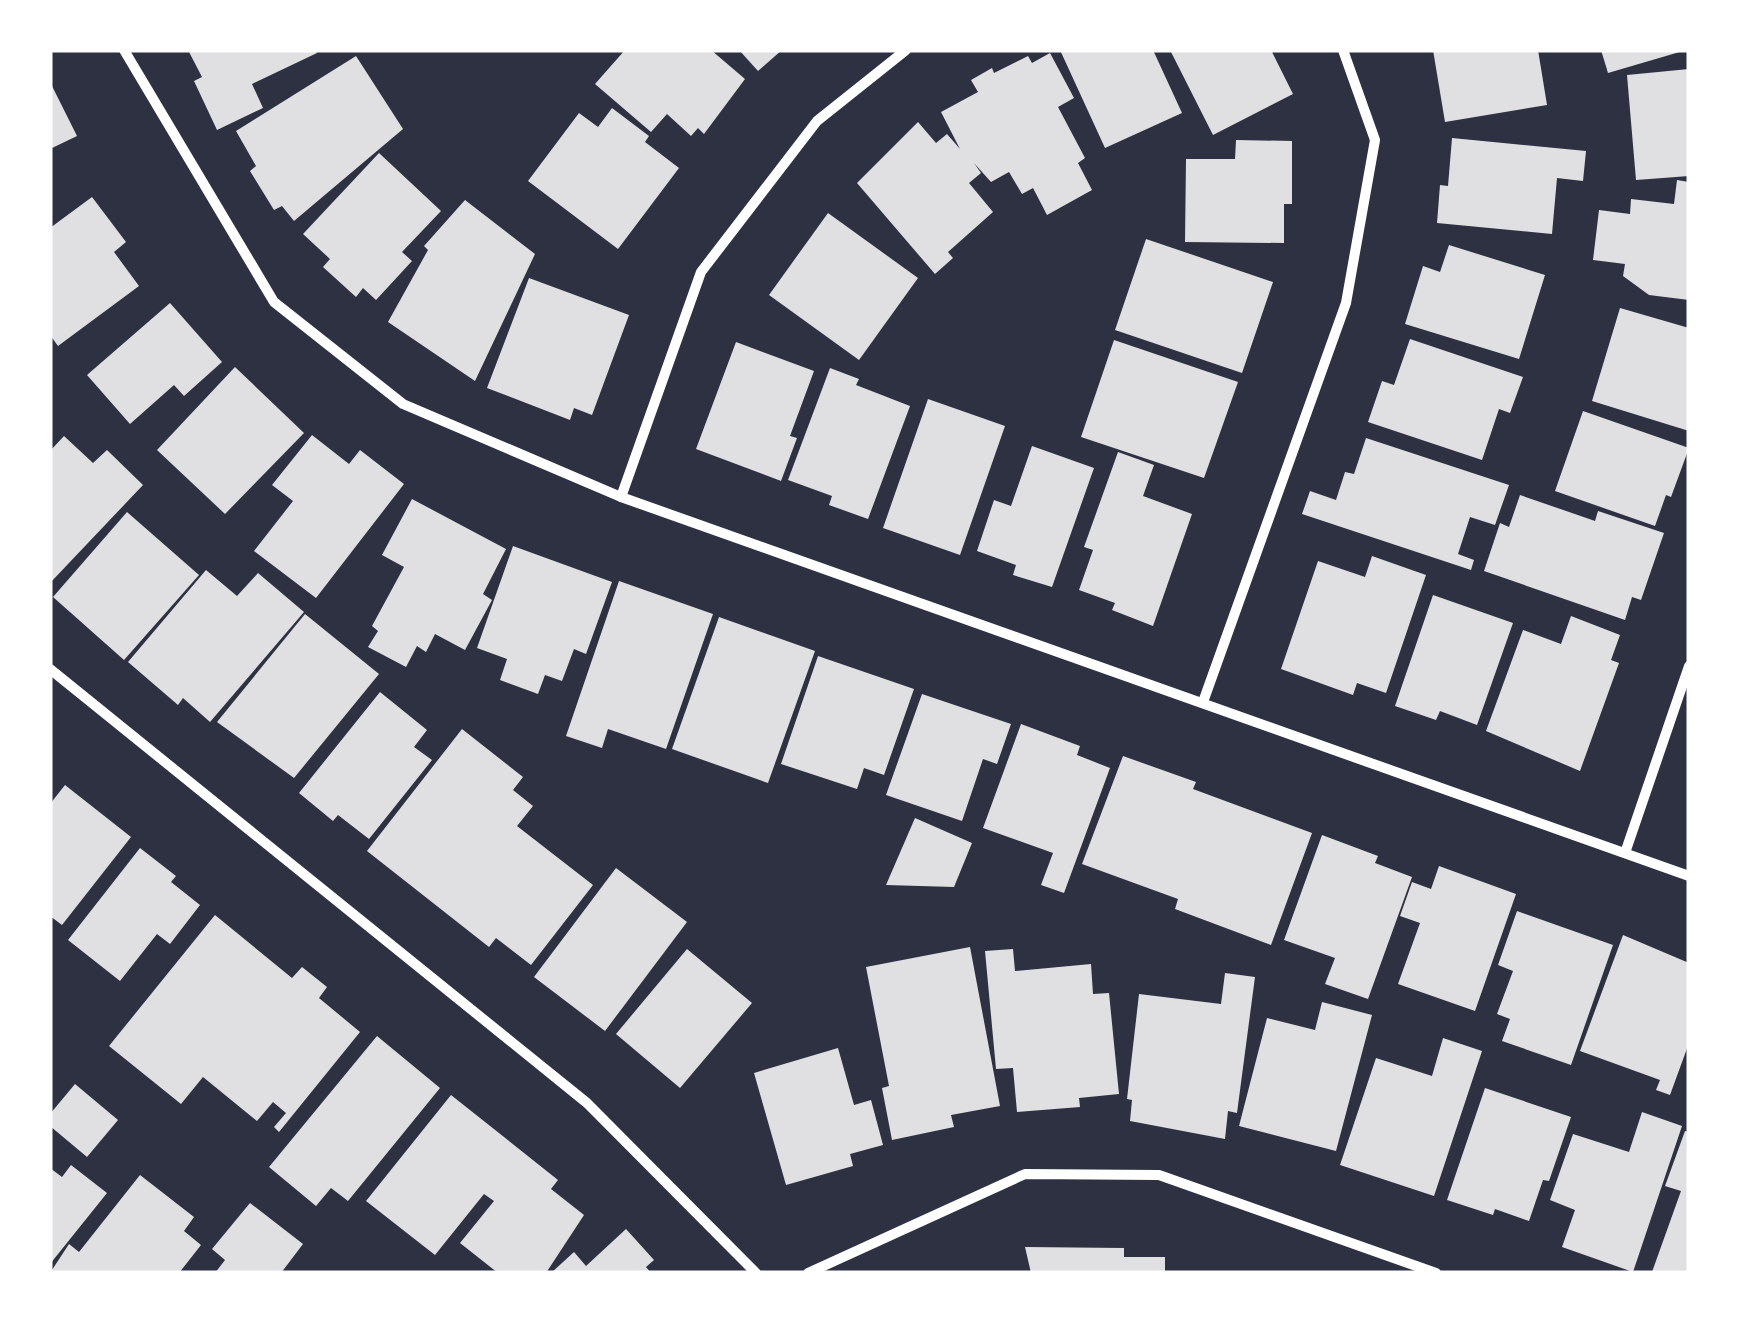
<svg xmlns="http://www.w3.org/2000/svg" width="1739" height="1323" font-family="'Fira Sans Condensed',sans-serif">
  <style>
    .building { fill: #e0e0e3 }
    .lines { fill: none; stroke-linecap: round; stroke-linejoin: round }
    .minor { stroke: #fff; stroke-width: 10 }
  </style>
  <rect width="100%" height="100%" fill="#2d3142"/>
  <!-- building -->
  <g class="building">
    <polygon points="188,50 315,50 317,53 252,84 263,108 217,130 194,81 202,77"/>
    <polygon points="625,50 711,50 745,79 704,134 698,128 691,136 667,114 651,132 595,84"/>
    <polygon points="739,50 782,50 758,71"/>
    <polygon points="1060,50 1153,50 1182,113 1105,148"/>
    <polygon points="1170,50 1271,50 1293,94 1213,135"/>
    <polygon points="1433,50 1538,50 1547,105 1445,122"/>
    <polygon points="1601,50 1683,50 1683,51 1608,73"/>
    <polygon points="1050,53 1074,98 1058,107 1085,158 1078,163 1092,190 1047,215 1033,188 1022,194 1009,172 991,182 974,163 981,173 969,183 993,212 948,252 953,258 935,274 857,183 918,122 936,143 947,134 960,149 941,112 978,92 971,80 992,68 994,73 1028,56 1032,63"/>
    <polygon points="356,56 403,129 294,221 282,206 274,210 250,171 256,166 236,131"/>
    <polygon points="1689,69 1689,176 1636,180 1627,75"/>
    <polygon points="50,82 77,136 50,149"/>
    <polygon points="612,108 649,136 645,142 679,168 618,249 528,181 579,113 598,127"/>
    <polygon points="1452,138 1586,151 1583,181 1557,178 1552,234 1437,223 1440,185 1448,186"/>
    <polygon points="1236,140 1292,141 1292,204 1284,204 1284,243 1185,242 1186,159 1235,159"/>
    <polygon points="379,153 441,211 402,252 412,261 376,300 363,288 356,297 323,267 330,259 303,234"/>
    <polygon points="1677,180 1689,182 1689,300 1649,295 1623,276 1625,264 1593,260 1599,210 1630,214 1631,199 1674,204"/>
    <polygon points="92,197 126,242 114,252 139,286 58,346 50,335 50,228"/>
    <polygon points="465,200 535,254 475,381 388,322 428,250 424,246"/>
    <polygon points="828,213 918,278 859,360 769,295"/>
    <polygon points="1146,239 1273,282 1242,373 1115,330"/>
    <polygon points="1449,245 1545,275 1519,359 1405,324 1423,266 1440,272"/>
    <polygon points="529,278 629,315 592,415 574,408 570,420 487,388"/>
    <polygon points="170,303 222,362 184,396 174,385 130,424 87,375"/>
    <polygon points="1620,308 1689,328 1689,431 1592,401"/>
    <polygon points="1410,339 1523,377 1510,413 1499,409 1482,460 1368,422 1382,381 1394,385"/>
    <polygon points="1114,340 1238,382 1204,478 1081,437"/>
    <polygon points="736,342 814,371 790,436 797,438 781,481 696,449"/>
    <polygon points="235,367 304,433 225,514 157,450"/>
    <polygon points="830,368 859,379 856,385 910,406 868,519 829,505 832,496 788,480"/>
    <polygon points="928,399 1005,426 960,555 883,528"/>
    <polygon points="1583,411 1689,448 1671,497 1666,495 1655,526 1555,491"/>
    <polygon points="312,435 349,464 360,450 404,484 316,598 254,551 293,501 272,485"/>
    <polygon points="64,436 93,463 107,450 143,485 50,583 50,451"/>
    <polygon points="1366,438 1509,485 1495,525 1470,517 1458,554 1474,560 1471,570 1302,514 1310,491 1336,500 1345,472 1354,474"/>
    <polygon points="1032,446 1094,468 1052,587 1013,575 1016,565 977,551 994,500 1011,506"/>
    <polygon points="1118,452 1154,465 1143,496 1192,514 1153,626 1112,610 1115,603 1079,590 1093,550 1084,547"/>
    <polygon points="1520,495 1595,521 1598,511 1664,533 1641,600 1632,597 1625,620 1484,571 1500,523 1509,527"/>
    <polygon points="412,499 506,549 483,594 492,600 465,650 435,634 426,652 417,646 406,667 368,647 378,631 372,626 404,567 382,555"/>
    <polygon points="127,512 199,575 124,660 53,597"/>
    <polygon points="513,546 612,582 586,654 574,649 562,681 545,675 538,694 500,680 507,659 477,648"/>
    <polygon points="1372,556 1426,575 1386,693 1357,683 1353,695 1281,669 1318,561 1365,577"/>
    <polygon points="206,570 237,596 258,573 304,612 210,722 183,698 178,705 128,662"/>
    <polygon points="619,581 713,614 666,749 608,729 602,748 566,736"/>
    <polygon points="1433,595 1513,623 1477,725 1440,711 1436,720 1395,706"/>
    <polygon points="305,614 379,674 294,778 217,722"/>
    <polygon points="1571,616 1620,635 1611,660 1619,663 1580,771 1486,731 1523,630 1561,644"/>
    <polygon points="719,617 815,651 768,783 672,749"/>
    <polygon points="818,656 914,689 884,775 864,768 857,789 781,764"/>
    <polygon points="380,692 427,730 414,747 432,760 369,839 338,815 333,821 299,793"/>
    <polygon points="922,694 1011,724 997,764 983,759 962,821 886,795"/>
    <polygon points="1021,724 1080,746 1077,755 1110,768 1064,893 1041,885 1053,853 983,828"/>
    <polygon points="462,729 523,777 513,790 533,806 517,826 593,885 531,965 496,938 489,947 367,851"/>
    <polygon points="1123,756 1196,782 1193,789 1312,833 1271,945 1175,909 1178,899 1082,864"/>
    <polygon points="65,785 131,837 62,925 50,916 50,804"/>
    <polygon points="915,818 972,843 954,887 886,885"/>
    <polygon points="1322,835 1378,856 1375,863 1412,877 1368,999 1325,984 1335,958 1284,940"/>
    <polygon points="140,848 176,876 171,882 200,905 170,944 157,934 120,981 68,940"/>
    <polygon points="1439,866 1516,894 1475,1011 1398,984 1420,923 1400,916 1412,882 1431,889"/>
    <polygon points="616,868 687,922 605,1031 534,977"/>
    <polygon points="1517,911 1613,945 1571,1065 1502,1041 1510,1019 1497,1014 1513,971 1498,965"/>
    <polygon points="215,915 292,978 302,967 327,987 319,998 360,1032 279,1132 274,1127 286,1113 273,1102 257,1121 203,1077 181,1104 109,1046"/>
    <polygon points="1623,935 1689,963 1689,1043 1670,1095 1656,1090 1660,1080 1580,1051"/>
    <polygon points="970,947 1000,1106 951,1115 954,1127 892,1140 882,1088 889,1086 866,967"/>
    <polygon points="687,949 752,1003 680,1088 616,1034"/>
    <polygon points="1013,949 1015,971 1091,964 1093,994 1109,993 1119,1094 1079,1098 1080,1107 1017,1112 1013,1068 996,1069 985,951"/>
    <polygon points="1225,973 1255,977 1237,1113 1228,1111 1225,1139 1130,1121 1132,1100 1127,1099 1139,994 1221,1004"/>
    <polygon points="1322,1002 1372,1015 1336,1151 1239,1126 1267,1018 1315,1030"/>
    <polygon points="377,1036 440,1088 348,1201 331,1188 316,1206 269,1167"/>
    <polygon points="1443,1038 1482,1051 1434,1196 1340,1165 1376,1058 1432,1076"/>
    <polygon points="838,1048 854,1105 871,1100 883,1145 850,1154 853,1166 786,1185 754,1073"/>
    <polygon points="75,1084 118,1120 87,1157 50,1126 50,1114"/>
    <polygon points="1485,1088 1571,1117 1549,1181 1543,1180 1529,1221 1495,1209 1493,1215 1447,1200"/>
    <polygon points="451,1095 558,1180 551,1189 584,1215 546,1273 498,1273 460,1243 494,1201 484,1194 435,1255 366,1201"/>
    <polygon points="1642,1112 1682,1126 1633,1272 1562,1247 1575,1210 1550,1200 1573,1134 1629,1152"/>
    <polygon points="1685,1131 1689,1132 1689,1273 1656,1273 1652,1272 1681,1191 1665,1186"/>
    <polygon points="71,1165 107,1193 50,1264 50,1168 62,1177"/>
    <polygon points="140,1175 194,1217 184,1231 201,1245 179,1273 50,1273 69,1244 79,1252"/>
    <polygon points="250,1203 303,1244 281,1273 215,1273 225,1260 212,1249"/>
    <polygon points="626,1229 654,1260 646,1267 651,1273 551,1273 574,1252 586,1266"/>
    <polygon points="1025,1247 1124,1248 1124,1257 1165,1257 1165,1273 1031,1273"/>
  </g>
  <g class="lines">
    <!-- minor -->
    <g class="minor">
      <polyline points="124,50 274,302 403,404 621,497 1689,876"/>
      <polyline points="621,497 701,272 817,121 906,50"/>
      <polyline points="50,669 587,1103 756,1273"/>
      <polyline points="1203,702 1346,303 1375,140 1343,50"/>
      <polyline points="1625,853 1689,666"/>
      <polyline points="808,1273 1025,1174 1159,1175 1436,1273"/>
    </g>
  </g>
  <!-- border -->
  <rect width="1739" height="1323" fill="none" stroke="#ffffff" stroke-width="105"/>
</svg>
